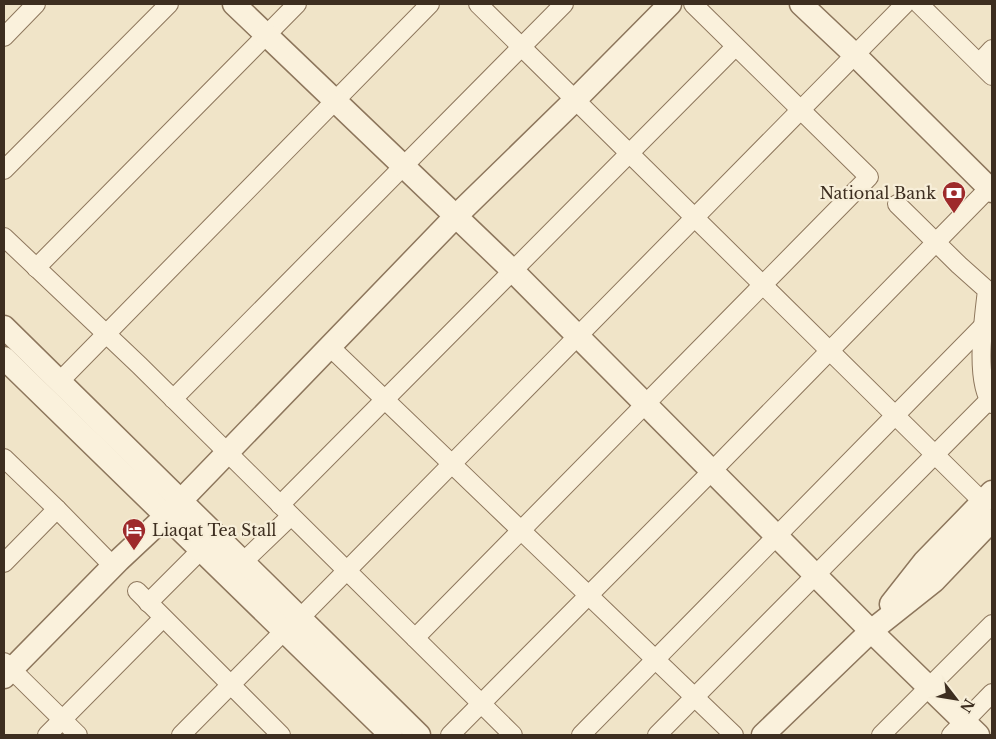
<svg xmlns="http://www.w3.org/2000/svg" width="996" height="739" font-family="'Libre Baskerville',serif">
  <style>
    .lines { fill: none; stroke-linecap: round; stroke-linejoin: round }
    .minor-casing { stroke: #8d765c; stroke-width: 20 }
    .tertiary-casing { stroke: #8d765c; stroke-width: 25 }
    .minor { stroke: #faf1dc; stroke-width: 18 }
    .tertiary { stroke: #faf1dc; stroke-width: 22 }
    .labels { text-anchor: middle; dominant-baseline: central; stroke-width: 4.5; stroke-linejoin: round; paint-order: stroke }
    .poi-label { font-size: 16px; fill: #3d2e20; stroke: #f7eed8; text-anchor: end }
  </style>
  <rect width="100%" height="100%" fill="#f0e4c8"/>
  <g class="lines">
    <!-- minor casing -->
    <g class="minor-casing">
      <g id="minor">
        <polyline points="478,4 983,502"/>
        <polyline points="919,4 992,76"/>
        <polyline points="4,37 36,4"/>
        <polyline points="979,63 992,49"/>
        <polyline points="4,170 169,4"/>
        <path d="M897 204 959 265 987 290C984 317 974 382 992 404"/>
        <polyline points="4,237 139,365 513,735"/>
        <polyline points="36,268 297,4"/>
        <polyline points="329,346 734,735"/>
        <polyline points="59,382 430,4"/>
        <polyline points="173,399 564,4"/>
        <polyline points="4,458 57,509 113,566"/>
        <polyline points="280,505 735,47"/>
        <polyline points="243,562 291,516"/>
        <polyline points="4,563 57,509"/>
        <polyline points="137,591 281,735"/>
        <polyline points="148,603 201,550"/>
        <polyline points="300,618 905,4"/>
        <polyline points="415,638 869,177 693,4"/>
        <polyline points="4,662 78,735"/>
        <polyline points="47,735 163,618"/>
        <polyline points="181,735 284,631"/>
        <polyline points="450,735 712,471 992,185"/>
        <polyline points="581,735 982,327"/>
        <polyline points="657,735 989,400"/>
        <polyline points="881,735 992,624"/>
        <polyline points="951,735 992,693"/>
      </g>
    </g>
    <!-- tertiary casing -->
    <g class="tertiary-casing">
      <g id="tertiary">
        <polyline points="234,4 513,271 871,631 978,735"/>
        <polyline points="801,4 854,54 992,191"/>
        <polyline points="4,327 419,735"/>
        <polyline points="4,358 391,735"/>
        <polyline points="891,604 924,562 992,492"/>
        <polyline points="4,677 119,560 166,516 455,217 575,100 670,4"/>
        <polyline points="763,735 871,631 934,581 992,520"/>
      </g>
    </g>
    <!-- minor -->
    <use href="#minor" class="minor"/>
    <!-- tertiary -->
    <use href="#tertiary" class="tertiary"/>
  </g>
  <!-- icons -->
  <defs>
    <g id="bank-pin" transform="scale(1.25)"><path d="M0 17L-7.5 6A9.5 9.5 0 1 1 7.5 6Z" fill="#9e2a2b" stroke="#f7eed8"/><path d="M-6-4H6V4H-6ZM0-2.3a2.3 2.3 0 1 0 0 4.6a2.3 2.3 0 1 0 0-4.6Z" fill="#fff"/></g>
    <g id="hotel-pin" transform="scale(1.25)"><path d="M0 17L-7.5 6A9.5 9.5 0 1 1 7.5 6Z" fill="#9e2a2b" stroke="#f7eed8"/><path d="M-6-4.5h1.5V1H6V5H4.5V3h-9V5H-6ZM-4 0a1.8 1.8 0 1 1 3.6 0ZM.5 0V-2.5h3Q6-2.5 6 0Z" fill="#fff"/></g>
  </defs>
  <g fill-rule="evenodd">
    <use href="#bank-pin" x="954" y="193"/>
    <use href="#hotel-pin" x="134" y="530"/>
  </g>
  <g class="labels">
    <!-- poi labels -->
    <g class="poi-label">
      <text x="936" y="193">National Bank</text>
      <text x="152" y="530" text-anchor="start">Liaqat Tea Stall</text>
    </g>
  </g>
  <!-- border -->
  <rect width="996" height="739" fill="none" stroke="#3d2e20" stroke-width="10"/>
  <!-- north arrow -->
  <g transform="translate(956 699) rotate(121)" stroke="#f7eed8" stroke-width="4" paint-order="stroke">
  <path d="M0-4L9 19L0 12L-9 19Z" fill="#3d2e20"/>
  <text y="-8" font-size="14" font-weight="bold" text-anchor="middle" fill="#3d2e20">N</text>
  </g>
</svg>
